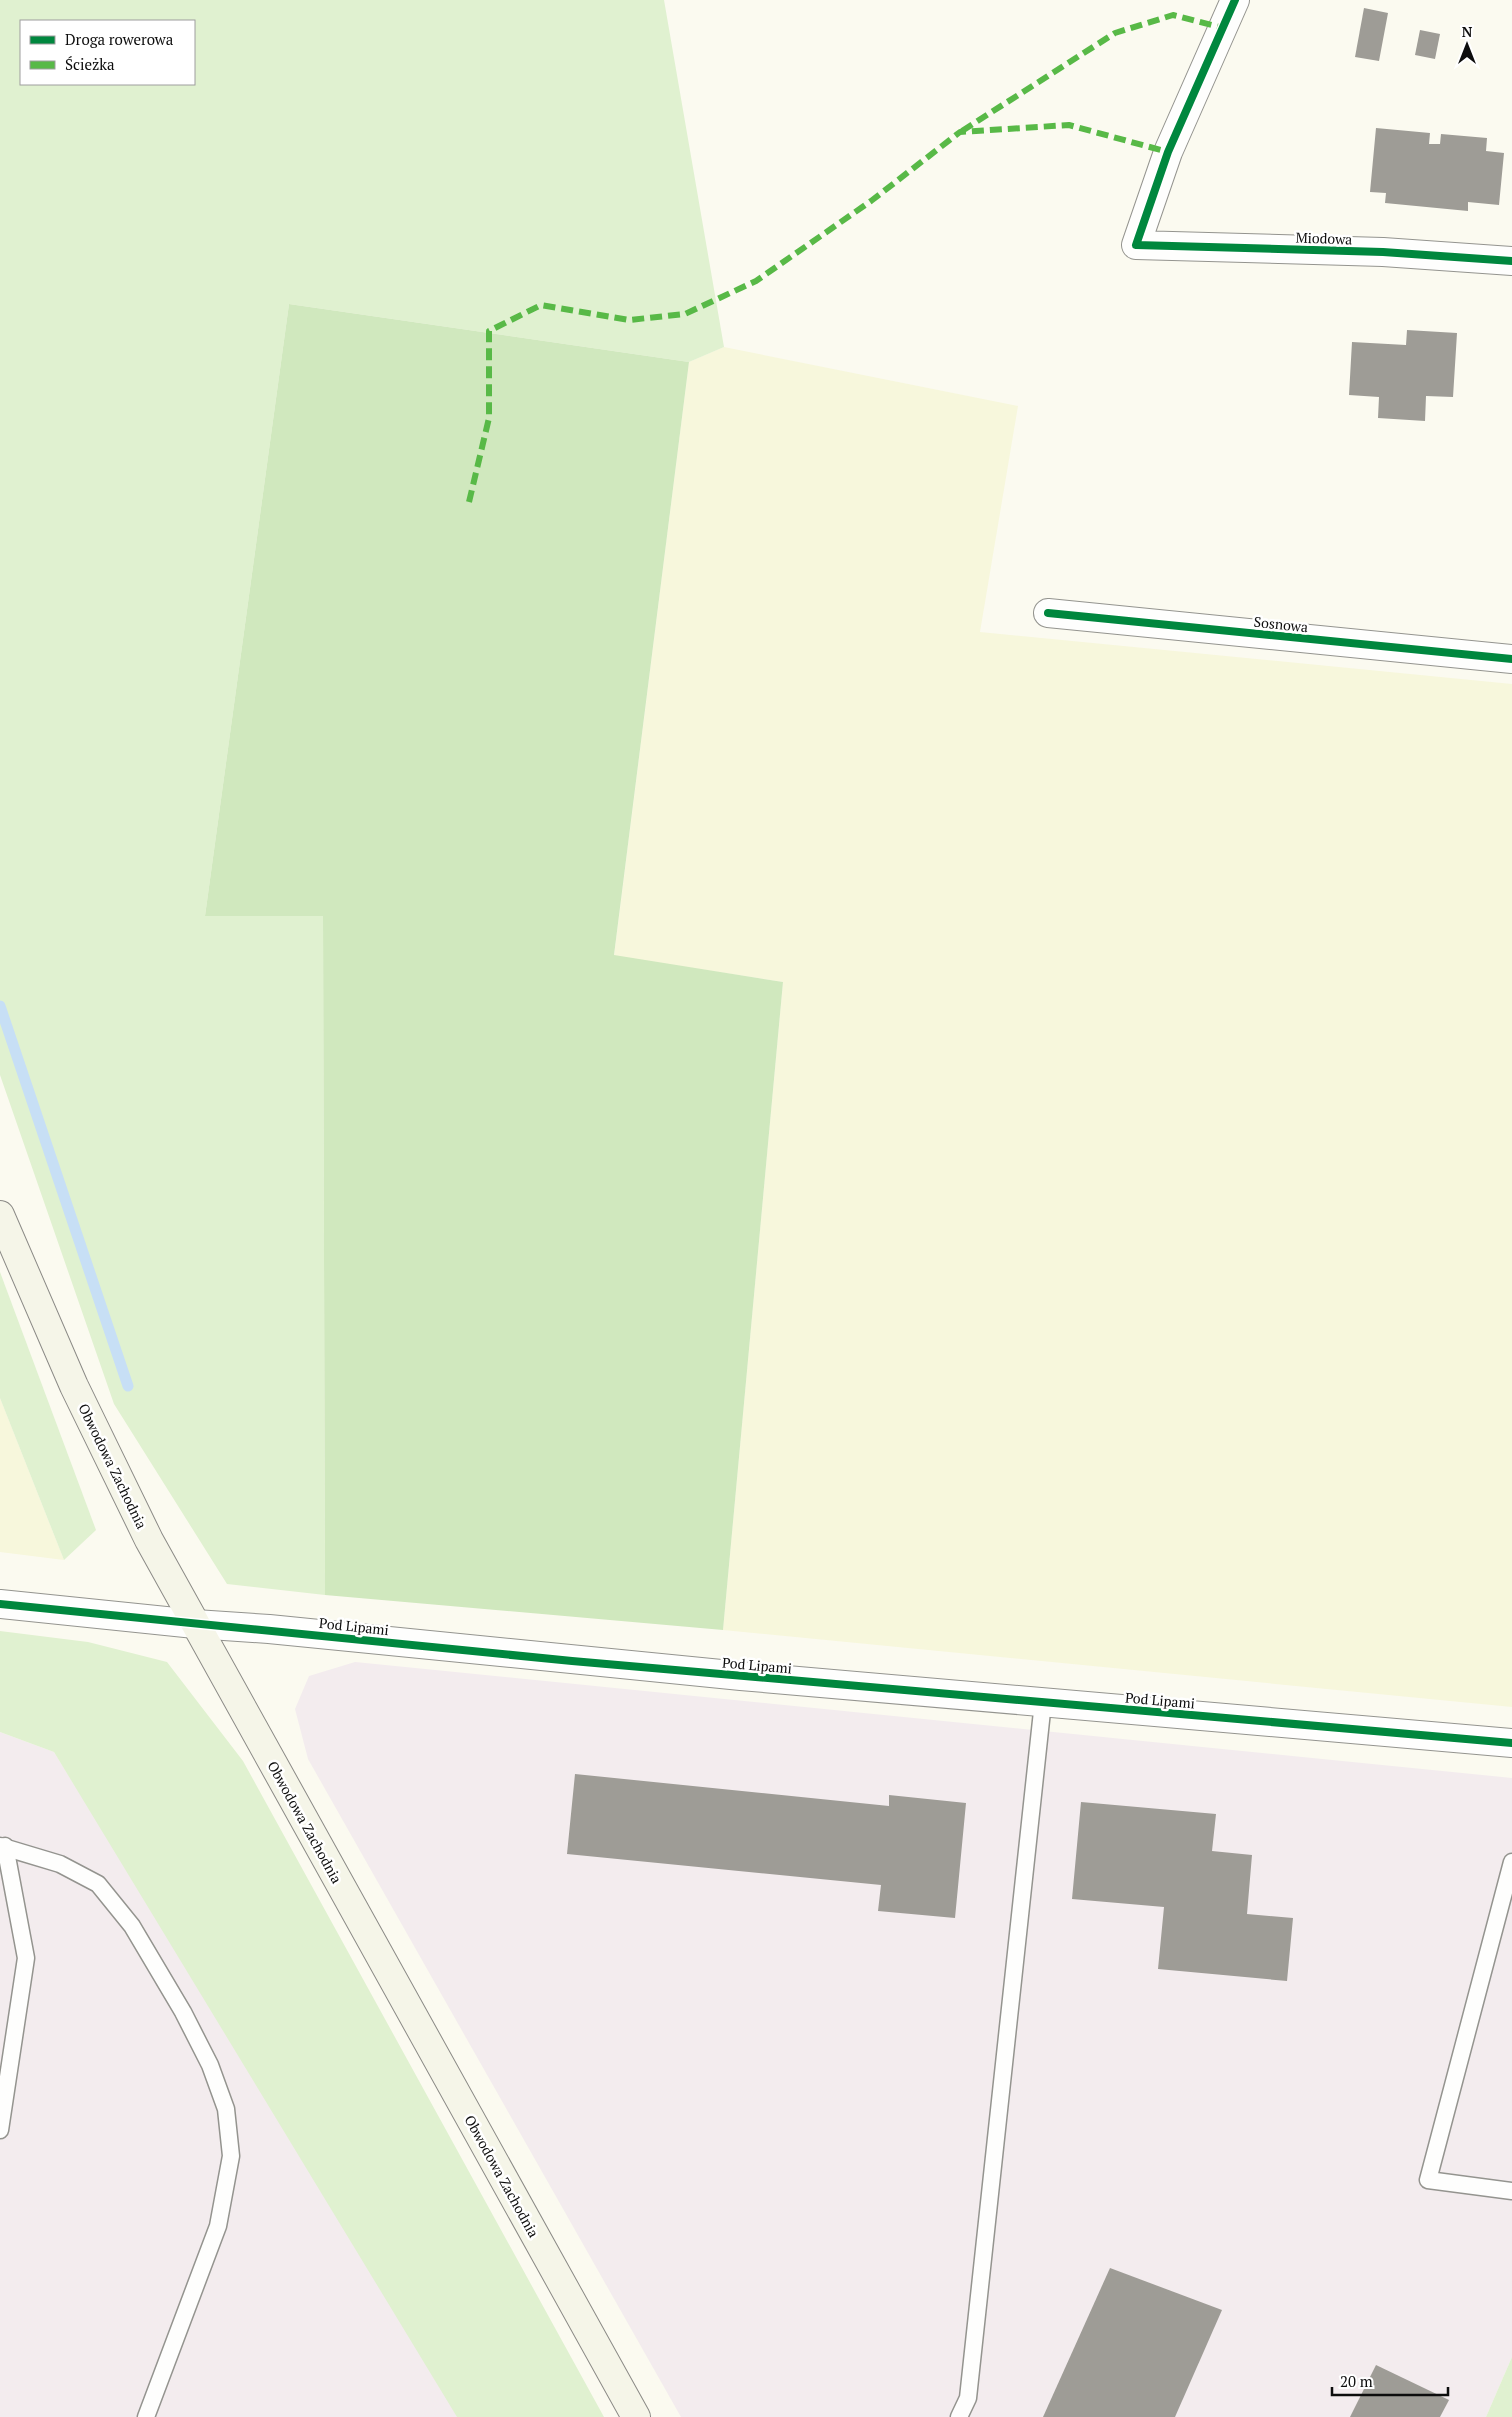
<svg xmlns="http://www.w3.org/2000/svg" width="1512" height="2417" font-family="'PT Serif',serif">
  <style>
    .industrial { fill: #f3ecee }
    .farmland { fill: #f7f7dc }
    .green { fill: #e0f1d0; fill-rule: evenodd }
    .forest { fill: #d0e8be }
    .lines { fill: none; stroke-linecap: round; stroke-linejoin: round }
    .stream { stroke: #c7dff5; stroke-width: 11 }
    .building { fill: #9e9c96 }
    .service-casing { stroke: #94948f; stroke-width: 19 }
    .minor-casing { stroke: #94948f; stroke-width: 30 }
    .tertiary-casing { stroke: #94948f; stroke-width: 30 }
    .secondary-casing { stroke: #8b8a86; stroke-width: 30 }
    .service { stroke: #fefefd; stroke-width: 16 }
    .minor { stroke: #fefefd; stroke-width: 28 }
    .tertiary { stroke: #fefefd; stroke-width: 28 }
    .secondary { stroke: #f5f5e8; stroke-width: 28 }
    .quiet { stroke: #58b947; stroke-width: 6; stroke-dasharray: 12 6; stroke-linecap: butt }
    .cycleway-casing { stroke: #fff; stroke-width: 11 }
    .cycleway { stroke: #00873e; stroke-width: 8 }
    .labels { text-anchor: middle; dominant-baseline: central; stroke-width: 5; stroke-linejoin: round; paint-order: stroke }
    .street-label { font-size: 14px; fill: #0d0d0d; stroke: #fff }
  </style>
  <rect width="100%" height="100%" fill="#fbfaf0"/>
  <!-- industrial -->
  <g class="industrial">
    <polygon points="355,1662 1512,1778 1512,2357 1486,2417 681,2417 308,1759 295,1709 309,1676"/>
    <polygon points="0,1732 54,1752 467,2417 0,2417"/>
  </g>
  <!-- farmland -->
  <g class="farmland">
    <polygon points="724,347 1018,406 980,632 1512,684 1512,1707 723,1630 783,982 614,956 689,362"/>
    <polygon points="0,1398 64,1560 0,1552"/>
  </g>
  <!-- green -->
  <g class="green">
    <path d="M0 0H664L724 347 689 362 289 304 205 916H323L325 1595 227 1584 114 1404 0 1075ZM21 21H194V84H21Z"/>
    <polygon points="0,1272 96,1530 64,1560 0,1398"/>
    <polygon points="0,1631 88,1642 167,1662 243,1761 604,2417 457,2417 54,1752 0,1732"/>
    <polygon points="1512,2357 1512,2417 1486,2417"/>
  </g>
  <!-- forest -->
  <polygon class="forest" points="289,304 689,362 614,955 783,982 723,1630 325,1595 323,916 205,916"/>
  <g class="lines">
    <!-- stream -->
    <polyline class="stream" points="0,1006 128,1386"/>
  </g>
  <!-- building -->
  <g class="building">
    <polygon points="1364,8 1388,13 1379,61 1355,57"/>
    <polygon points="1420,30 1440,34 1435,59 1415,55"/>
    <polygon points="1376,128 1430,133 1429,144 1440,144 1441,134 1487,138 1486,151 1504,153 1499,205 1468,202 1468,211 1385,203 1386,193 1370,192"/>
    <polygon points="1407,330 1457,333 1453,397 1426,396 1425,421 1378,418 1379,397 1349,395 1352,342 1406,345"/>
    <polygon points="575,1774 889,1806 889,1795 966,1803 955,1918 878,1911 881,1885 567,1854"/>
    <polygon points="1081,1802 1216,1814 1212,1851 1252,1855 1247,1914 1293,1918 1287,1981 1158,1969 1164,1907 1072,1899"/>
    <polygon points="1110,2268 1222,2310 1175,2417 1043,2417"/>
    <polygon points="1376,2365 1449,2400 1440,2417 1350,2417"/>
  </g>
  <g class="lines">
    <!-- service casing -->
    <g class="service-casing">
      <g id="service">
        <polyline points="0,1846 60,1864 98,1884 132,1926 183,2012 210,2065 226,2109 231,2156 218,2226 146,2417"/>
        <polyline points="1512,1862 1428,2180 1512,2191"/>
        <polyline points="0,2130 26,1958 5,1846"/>
        <polyline points="959,2417 968,2398 1043,1702"/>
      </g>
    </g>
    <!-- minor casing -->
    <g class="minor-casing">
      <g id="minor">
        <polyline points="1235,0 1168,152 1136,245 1383,252 1512,261"/>
        <polyline points="1048,613 1512,659"/>
        <polyline points="0,1604 195,1624"/>
      </g>
    </g>
    <!-- tertiary casing -->
    <g class="tertiary-casing">
      <polyline id="tertiary" points="195,1624 269,1629 741,1676 1512,1743"/>
    </g>
    <!-- secondary casing -->
    <g class="secondary-casing">
      <polyline id="secondary" points="0,1215 74,1386 149,1540 636,2417"/>
    </g>
    <!-- service -->
    <use href="#service" class="service"/>
    <!-- minor -->
    <use href="#minor" class="minor"/>
    <!-- tertiary -->
    <use href="#tertiary" class="tertiary"/>
    <!-- secondary -->
    <use href="#secondary" class="secondary"/>
    <!-- quiet -->
    <g class="quiet">
      <polyline points="962,131 1115,33 1173,15 1223,28"/>
      <polyline points="469,502 489,418 489,331 541,305 629,320 685,314 756,281 871,201 960,132 1069,125 1168,152"/>
    </g>
    <!-- cycleway casing -->
    <g class="cycleway-casing">
      <g id="cycleway">
        <polyline points="1235,0 1168,152 1136,245 1383,252 1512,261"/>
        <polyline points="1048,613 1512,659"/>
        <polyline points="0,1604 572,1661 1512,1743"/>
      </g>
    </g>
    <!-- cycleway -->
    <use href="#cycleway" class="cycleway"/>
  </g>
  <g class="labels">
    <!-- street labels -->
    <g class="street-label">
      <text transform="translate(1324 238) rotate(2)">Miodowa</text>
      <text transform="translate(1281 624) rotate(6)">Sosnowa</text>
      <text transform="translate(113 1466) rotate(64)">Obwodowa Zachodnia</text>
      <text transform="translate(354 1626) rotate(6)">Pod Lipami</text>
      <text transform="translate(757 1665) rotate(5)">Pod Lipami</text>
      <text transform="translate(1160 1700) rotate(5)">Pod Lipami</text>
      <text transform="translate(305 1822) rotate(61)">Obwodowa Zachodnia</text>
      <text transform="translate(502 2176) rotate(61)">Obwodowa Zachodnia</text>
    </g>
  </g>
  <!-- legend -->
  <rect x="20" y="20" width="175" height="65" fill="#ffffff" stroke="#9e9e9e"/>
  <rect x="30" y="36" width="25" height="8" fill="#00873e" stroke="#9e9e9e"/>
  <text x="65" y="45" font-size="15" fill="#0d0d0d">Droga rowerowa</text>
  <rect x="30" y="61" width="25" height="8" fill="#58b947" stroke="#9e9e9e"/>
  <text x="65" y="70" font-size="15" fill="#0d0d0d">Ścieżka</text>
  <!-- north arrow -->
  <g transform="translate(1467 45)" stroke="#ffffff" stroke-width="4" paint-order="stroke">
  <path d="M0-4L9 19L0 12L-9 19Z" fill="#0d0d0d"/>
  <text y="-8" font-size="14" font-weight="bold" text-anchor="middle" fill="#0d0d0d">N</text>
  </g>
  <!-- scale -->
  <path d="M1332 2387v8h116v-8" fill="none" stroke="#0d0d0d" stroke-width="2.5"/>
  <text x="1340" y="2387" font-size="15" fill="#0d0d0d" stroke="#ffffff" stroke-width="4" paint-order="stroke">20 m</text>
</svg>
